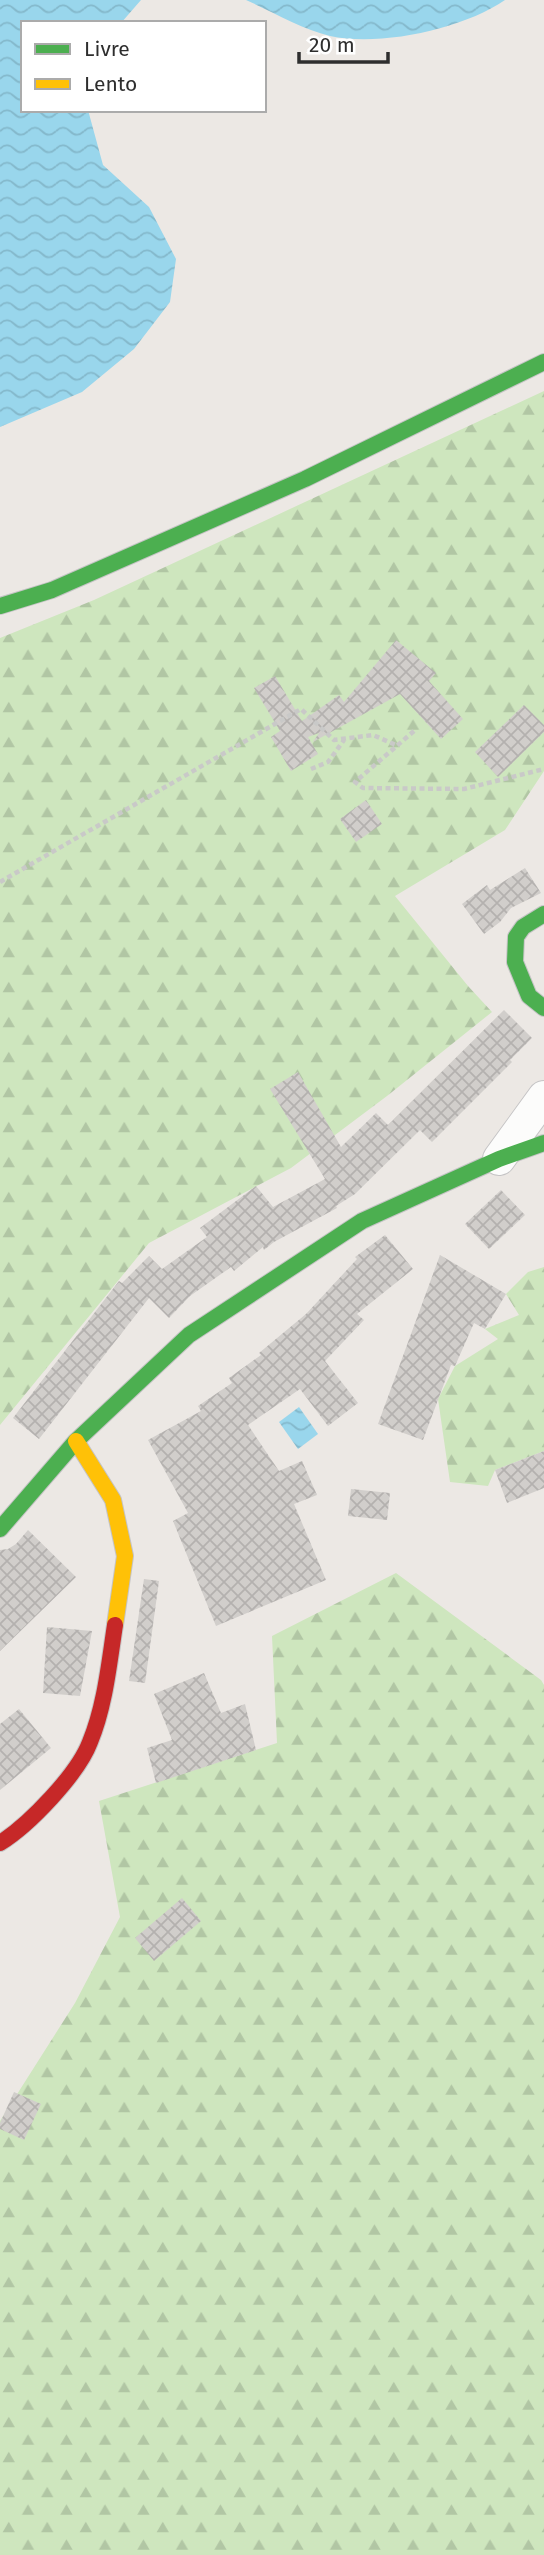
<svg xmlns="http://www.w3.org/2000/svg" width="544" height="2555" font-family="'Fira Sans',sans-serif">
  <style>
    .forest { fill: url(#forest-firs) }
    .water { fill: url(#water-waves) }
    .building { fill: url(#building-cross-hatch) }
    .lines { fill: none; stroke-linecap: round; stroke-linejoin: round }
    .street-casing { stroke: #c5c4c5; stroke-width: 34 }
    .fast-casing { stroke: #c5c4c5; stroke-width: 18 }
    .slow-casing { stroke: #c5c4c5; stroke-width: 18 }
    .jam-casing { stroke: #c5c4c5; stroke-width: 18 }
    .path { stroke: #c9c9c8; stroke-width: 4.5; stroke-dasharray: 5 3.5; stroke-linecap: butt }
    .street { stroke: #fcfcfb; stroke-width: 32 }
    .fast { stroke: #4caf50; stroke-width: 16 }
    .slow { stroke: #ffc107; stroke-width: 16 }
    .jam { stroke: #c62828; stroke-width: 16 }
  </style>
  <defs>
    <pattern id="forest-firs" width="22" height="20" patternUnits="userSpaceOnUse" patternTransform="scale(1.75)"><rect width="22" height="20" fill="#cee6be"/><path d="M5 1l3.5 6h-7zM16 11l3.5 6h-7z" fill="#b1c6a4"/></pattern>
    <pattern id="water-waves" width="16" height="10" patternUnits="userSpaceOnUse" patternTransform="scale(1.75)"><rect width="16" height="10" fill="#99d6ec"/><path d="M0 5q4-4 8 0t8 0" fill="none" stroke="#84b8cb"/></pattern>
    <pattern id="building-cross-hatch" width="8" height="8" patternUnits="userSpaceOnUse" patternTransform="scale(1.75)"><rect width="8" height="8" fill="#d1cecb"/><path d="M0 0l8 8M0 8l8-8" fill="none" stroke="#b4b1af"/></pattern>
  </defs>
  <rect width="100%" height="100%" fill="#ece8e4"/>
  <!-- forest -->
  <g class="forest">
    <polygon points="544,391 544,771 505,830 395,896 468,986 492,1012 387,1096 291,1168 149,1243 0,1425 0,638 94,600"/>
    <polygon points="544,1267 544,1451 495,1470 488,1486 450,1482 438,1399 455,1366 498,1339 485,1329 519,1315 506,1294 528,1272"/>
    <polygon points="396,1573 541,1680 544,1685 544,2555 0,2555 0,2121 75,2003 120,1917 99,1801 277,1743 272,1636"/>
  </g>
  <!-- water -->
  <g class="water">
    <polygon points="0,0 141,0 121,23 23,23 23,110 88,110 103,165 149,207 176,259 170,302 134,349 82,392 0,427"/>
    <path d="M246 0H505C463 29 380 47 330 36 302 29 273 12 246 0Z"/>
    <polygon points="299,1407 318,1434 298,1449 279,1422"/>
  </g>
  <!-- building -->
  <g class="building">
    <polygon points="396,640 436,673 429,681 463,719 441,739 400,694 313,742 319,733 308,737 318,754 291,771 271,737 280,731 254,688 275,676 302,721 339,695 344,702"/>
    <polygon points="524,705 544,725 544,732 498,777 475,752"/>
    <polygon points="366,800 382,824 356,842 340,819"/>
    <polygon points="525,868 541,893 511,908 500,922 484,934 462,904 487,885 490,890"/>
    <polygon points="504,1010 532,1038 510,1060 512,1062 432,1142 420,1130 355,1194 336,1206 337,1208 274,1242 264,1250 263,1247 234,1271 231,1267 190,1296 169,1318 149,1298 39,1439 13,1418 119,1281 122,1283 149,1256 162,1269 207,1237 200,1228 256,1186 273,1207 325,1179 270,1089 298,1072 341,1147 376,1113 388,1125"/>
    <polygon points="501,1190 525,1215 489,1249 465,1224"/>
    <polygon points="385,1235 413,1269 357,1314 364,1320 325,1361 358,1403 328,1426 300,1389 248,1425 279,1471 302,1461 317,1495 294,1504 326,1580 216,1626 173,1521 188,1513 148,1440 201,1411 198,1406 232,1383 229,1378 261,1355 259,1353 306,1314 357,1259 355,1257"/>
    <polygon points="440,1255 506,1294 485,1329 474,1323 455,1366 451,1365 423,1440 378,1424"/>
    <polygon points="544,1451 544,1488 507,1503 495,1470"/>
    <polygon points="351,1489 390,1493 387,1520 348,1516"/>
    <polygon points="28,1530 76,1577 0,1651 0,1550 8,1549 16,1544"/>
    <polygon points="144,1579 159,1581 145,1683 129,1681"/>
    <polygon points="47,1627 92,1631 80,1696 43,1693"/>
    <polygon points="204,1673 221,1713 245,1704 256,1750 156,1783 147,1748 172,1740 154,1694"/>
    <polygon points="19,1709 51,1748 0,1790 0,1724"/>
    <polygon points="182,1898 201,1921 154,1961 135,1938"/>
    <polygon points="14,2092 41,2104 24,2140 0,2129 0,2123"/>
  </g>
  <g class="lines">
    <!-- street casing -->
    <g class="street-casing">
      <polyline id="street" points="499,1159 544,1097"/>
    </g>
    <!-- fast casing -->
    <g class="fast-casing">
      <g id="fast">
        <polyline points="0,606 52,590 305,479 544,362"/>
        <polyline points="544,914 523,927 516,937 515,962 529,996 544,1008"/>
        <polyline points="0,1529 76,1441 189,1335 362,1221 499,1159 544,1143"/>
      </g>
    </g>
    <!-- slow casing -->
    <g class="slow-casing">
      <polyline id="slow" points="76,1441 113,1500 125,1556 115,1625"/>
    </g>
    <!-- jam casing -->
    <g class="jam-casing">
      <path id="jam" d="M0 1843C29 1825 78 1774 90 1742 105 1706 109 1664 115 1625"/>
    </g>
    <!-- path -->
    <g class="path">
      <polyline points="414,731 355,782 363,788 464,789 544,769"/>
      <polyline points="311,769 328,762 344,740"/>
      <polyline points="0,882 301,709 334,740 373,735 396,745"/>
    </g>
    <!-- street -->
    <use href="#street" class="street"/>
    <!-- fast -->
    <use href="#fast" class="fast"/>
    <!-- slow -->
    <use href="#slow" class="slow"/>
    <!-- jam -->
    <use href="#jam" class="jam"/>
  </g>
  <!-- legend -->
  <rect x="21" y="21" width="245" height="91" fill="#ffffff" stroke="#ababab" stroke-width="2"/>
  <rect x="35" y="44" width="35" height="10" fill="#4caf50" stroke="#ababab" stroke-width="2"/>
  <text x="84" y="56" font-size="21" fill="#2e2e2e">Livre</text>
  <rect x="35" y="79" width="35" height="10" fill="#ffc107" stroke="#ababab" stroke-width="2"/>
  <text x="84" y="91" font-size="21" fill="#2e2e2e">Lento</text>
  <!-- scale -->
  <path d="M299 52v10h89v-10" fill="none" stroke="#2e2e2e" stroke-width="3.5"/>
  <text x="309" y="52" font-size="21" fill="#2e2e2e" stroke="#ffffff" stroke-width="5" paint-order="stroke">20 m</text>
</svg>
